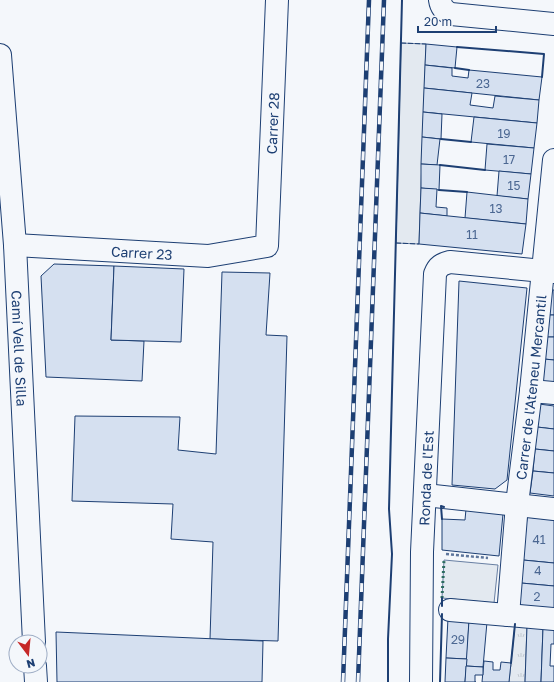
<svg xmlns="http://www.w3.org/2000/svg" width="554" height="682" font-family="'Golos Text',sans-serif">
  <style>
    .grass { fill: url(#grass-tufts); stroke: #687fa3 }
    .green { fill: #e3e9f0; stroke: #687fa3 }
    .building { fill: #d5e0f0; stroke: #1d3f73 }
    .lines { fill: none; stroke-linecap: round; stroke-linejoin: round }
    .minor-casing { stroke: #1d3f73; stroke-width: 24 }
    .path { stroke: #5e769c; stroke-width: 2.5; stroke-dasharray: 3 2; stroke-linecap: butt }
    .minor { stroke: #f4f7fb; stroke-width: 22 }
    .rail-casing { stroke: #1d3f73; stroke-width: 4.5 }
    .rail { stroke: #f4f7fb; stroke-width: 3; stroke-dasharray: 9; stroke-linecap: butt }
    .hedge { stroke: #2c6c60; stroke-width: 3; stroke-dasharray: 2 3; stroke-linecap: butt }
    .fence { stroke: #1d3f73; stroke-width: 1; stroke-dasharray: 5 2; stroke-linecap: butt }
    .wall { stroke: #1d3f73; stroke-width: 2 }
    .labels { text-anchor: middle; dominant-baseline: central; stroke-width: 3; stroke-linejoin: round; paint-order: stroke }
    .number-label { font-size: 12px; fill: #4b6792 }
    .street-label { font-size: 14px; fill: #1d3f73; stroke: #f4f7fb }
  </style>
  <defs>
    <pattern id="grass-tufts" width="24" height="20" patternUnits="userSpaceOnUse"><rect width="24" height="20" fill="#e3e9f0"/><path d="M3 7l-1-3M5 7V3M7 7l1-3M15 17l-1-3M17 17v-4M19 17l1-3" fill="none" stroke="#c2c9d1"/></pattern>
  </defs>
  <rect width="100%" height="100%" fill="#f4f7fb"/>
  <!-- grass -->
  <polygon class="grass" points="515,624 527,626 525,682 509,682"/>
  <!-- green -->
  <g class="green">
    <polygon points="401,43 426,44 419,244 396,243"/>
    <polygon points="444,560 498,565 494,603 442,598"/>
  </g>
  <!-- building -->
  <g class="building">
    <polygon points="426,44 457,47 455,68 425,65"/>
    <polygon points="425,65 452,68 452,76 468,78 469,70 542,77 539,100 424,88"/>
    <polygon points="424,88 472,93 470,105 493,108 495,96 539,100 537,123 423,112"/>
    <polygon points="423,112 442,114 441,139 422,137"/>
    <polygon points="474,117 537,123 534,148 471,142"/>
    <polygon points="422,137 440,139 437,165 421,164"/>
    <polygon points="487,144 534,148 531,174 485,170"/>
    <polygon points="421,164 440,165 439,190 421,188"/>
    <polygon points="499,171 531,174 528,199 497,196"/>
    <polygon points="421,188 437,189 436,207 447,208 447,216 420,213"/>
    <polygon points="467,192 528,199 526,224 465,218"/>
    <polygon points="420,213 526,224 522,254 419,244"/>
    <polygon points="54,264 114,266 111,340 144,341 142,381 46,377 41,276"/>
    <polygon points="114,266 184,269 181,342 111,340"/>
    <polygon points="222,272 270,273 266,335 287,336 278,641 210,639 213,542 171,539 173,504 72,501 75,416 180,417 178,450 216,454"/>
    <polygon points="459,281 527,288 507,480 495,489 452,485"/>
    <polygon points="552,290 554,290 554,315 549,315"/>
    <polygon points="549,315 554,315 554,337 547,337"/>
    <polygon points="547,337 554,337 554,360 544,359"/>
    <polygon points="544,359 554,360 554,383 541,382"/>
    <polygon points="539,404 554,406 554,429 537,427"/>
    <polygon points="537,427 554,429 554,451 535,449"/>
    <polygon points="535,449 554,451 554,473 533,471"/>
    <polygon points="533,471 554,473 554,496 530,493"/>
    <polygon points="466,509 503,514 499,556 442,550 442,519 465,520"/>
    <polygon points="527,517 554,520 554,563 523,560"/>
    <polygon points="523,560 554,563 554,586 521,583"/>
    <polygon points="521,583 554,586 554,609 519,605"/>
    <polygon points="448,618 469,620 467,659 446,658"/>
    <polygon points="469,620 487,622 483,667 466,666"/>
    <polygon points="527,626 543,628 541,682 525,682"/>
    <polygon points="543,628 554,629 554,644 551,644 550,666 554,666 554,682 541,682"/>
    <polygon points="56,632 263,641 262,682 57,682"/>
    <polygon points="446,658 467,659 465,682 445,682"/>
    <polygon points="484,661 493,662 493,670 500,670 501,662 511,663 509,682 482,682"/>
    <polygon points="466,666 483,667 483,675 475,675 475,682 476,682 465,682"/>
  </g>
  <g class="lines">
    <!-- minor casing -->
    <g class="minor-casing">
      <g id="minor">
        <path d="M440 0C441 7 444 11 451 14L554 24"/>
        <path id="s1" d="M0 55 15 245 34 642"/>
        <path id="s2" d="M15 245 208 256 267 246 277 0"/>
        <polyline points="531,391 554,393"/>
        <polyline points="425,495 554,509"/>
        <polyline points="450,610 554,619"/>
        <path id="s3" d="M508 615 517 504 531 391 554 160"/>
        <polyline points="35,666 36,682"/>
        <path id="s4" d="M421 682 422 552 435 274C438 266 442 264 450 262L554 272"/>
      </g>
    </g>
    <!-- path -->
    <polyline class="path" points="446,554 488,558"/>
    <!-- minor -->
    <use href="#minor" class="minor"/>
    <!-- rail casing -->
    <g class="rail-casing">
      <g id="rail">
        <polyline points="343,682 369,0"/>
        <polyline points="358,682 384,0"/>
      </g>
    </g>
    <!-- rail -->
    <use href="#rail" class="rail"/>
    <!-- hedge -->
    <polyline class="hedge" points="442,598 444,560"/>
    <!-- fence -->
    <g class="fence">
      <polyline points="401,43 426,44"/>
      <polyline points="396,243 419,244"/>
    </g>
    <!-- wall -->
    <g class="wall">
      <polyline points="457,47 544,54 542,77"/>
      <polyline points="455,68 469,70"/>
      <polyline points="441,139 471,142"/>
      <polyline points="440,165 485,170"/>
      <polyline points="439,190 467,192"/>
      <polyline points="442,519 441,506 444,507"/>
      <polyline points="442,606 442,598"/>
      <polyline points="511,663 515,624"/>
      <polyline points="388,682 388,639 392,554 389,509 402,0"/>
      <polyline points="440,682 442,614"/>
    </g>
  </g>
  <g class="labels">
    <!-- number labels -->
    <g class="number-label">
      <text x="483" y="83">23</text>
      <text x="504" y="133">19</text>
      <text x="509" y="159">17</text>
      <text x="514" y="185">15</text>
      <text x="496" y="208">13</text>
      <text x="472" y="234">11</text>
      <text x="539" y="539">41</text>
      <text x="538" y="570">4</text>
      <text x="537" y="596">2</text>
      <text x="458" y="639">29</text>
    </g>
    <!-- street labels -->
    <g class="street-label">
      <text stroke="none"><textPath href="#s2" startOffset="376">Carrer 28</textPath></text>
      <text stroke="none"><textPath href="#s2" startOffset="127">Carrer 23</textPath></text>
      <text stroke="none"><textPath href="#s1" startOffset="294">Camí Vell de Silla</textPath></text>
      <text stroke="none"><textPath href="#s3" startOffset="229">Carrer de l'Ateneu Mercantil</textPath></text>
      <text stroke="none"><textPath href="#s4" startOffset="204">Ronda de l'Est</textPath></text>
    </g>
  </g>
  <!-- north arrow -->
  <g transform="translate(28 654) rotate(164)"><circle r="19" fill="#f4f7fb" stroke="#9eadc5"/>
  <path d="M0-3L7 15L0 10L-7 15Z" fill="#c62828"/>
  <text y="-6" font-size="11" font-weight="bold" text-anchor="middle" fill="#1d3f73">N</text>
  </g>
  <!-- scale -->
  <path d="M418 26v6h78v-6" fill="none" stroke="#1d3f73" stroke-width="2"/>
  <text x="424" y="26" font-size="12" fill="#1d3f73" stroke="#f4f7fb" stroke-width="3" paint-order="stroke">20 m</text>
</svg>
